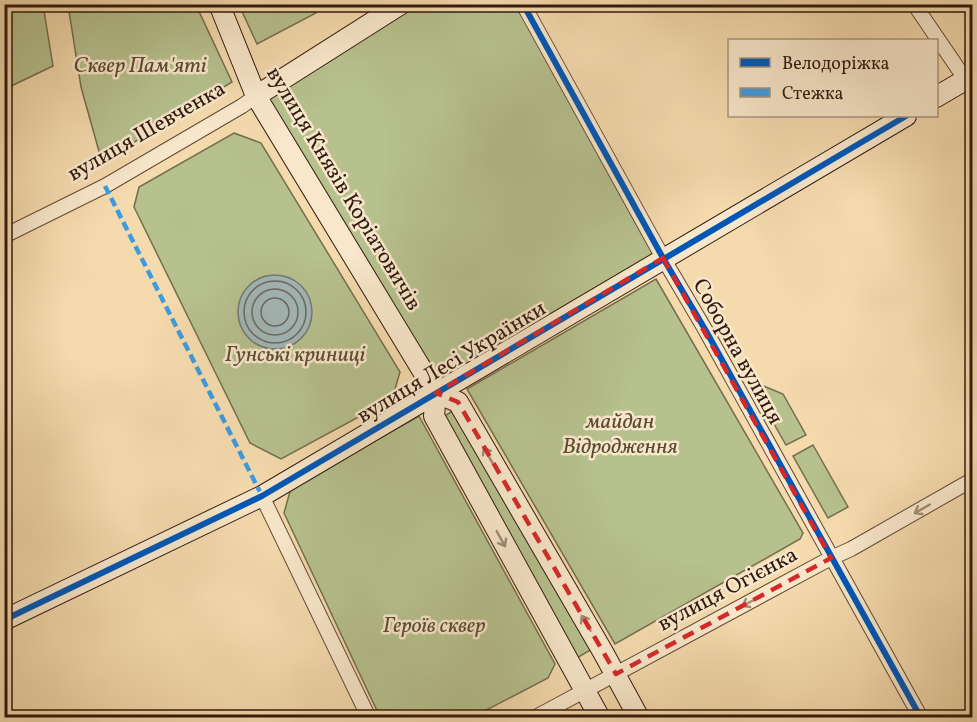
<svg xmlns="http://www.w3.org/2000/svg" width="977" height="722" font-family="Vollkorn,serif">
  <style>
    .green { fill: #b6c18e; stroke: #746e4e; stroke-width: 1.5 }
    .water { fill: #a2b7b7; stroke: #757874; stroke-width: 1.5 }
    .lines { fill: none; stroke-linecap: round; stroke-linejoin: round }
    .shore { stroke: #6a6863; stroke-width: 1.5 }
    .street-casing { stroke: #624a36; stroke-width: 16 }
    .secondary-casing { stroke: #321a0f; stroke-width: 22 }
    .street { stroke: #f8e7ca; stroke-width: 14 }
    .secondary { stroke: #f8e7ca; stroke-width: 20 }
    .quiet { stroke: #3e9bde; stroke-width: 4.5; stroke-dasharray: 9 4.5; stroke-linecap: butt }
    .cycleway-casing { stroke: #f8e7ca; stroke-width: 10 }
    .cycleway { stroke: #0057b8; stroke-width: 6 }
    .oneway { stroke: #9f8b76 }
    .marked { fill: none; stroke: #d62828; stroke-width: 4.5; stroke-dasharray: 12 8; stroke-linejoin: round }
    .labels { text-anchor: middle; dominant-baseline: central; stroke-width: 5; stroke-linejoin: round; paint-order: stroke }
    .park-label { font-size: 22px; font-style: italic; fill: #5a4c35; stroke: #f8e7ca }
    .street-label { font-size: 22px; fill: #321a0f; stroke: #f8e7ca }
  </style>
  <rect width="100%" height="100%" fill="#f4daad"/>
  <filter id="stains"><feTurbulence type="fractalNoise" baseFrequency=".00333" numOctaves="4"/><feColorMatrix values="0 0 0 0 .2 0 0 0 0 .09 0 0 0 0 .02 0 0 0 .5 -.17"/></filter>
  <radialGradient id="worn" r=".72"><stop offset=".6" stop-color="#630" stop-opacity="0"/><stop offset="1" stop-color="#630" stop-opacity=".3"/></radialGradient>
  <!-- green -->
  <g class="green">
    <polygon points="4,5 43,5 53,66 5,89"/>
    <polygon points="68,5 196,5 232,82 102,162 81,87"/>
    <polygon points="239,5 313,5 316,13 257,44"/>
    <polygon points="401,5 523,5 663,258 436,393 256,96"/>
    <polygon points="234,133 261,143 400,372 392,399 281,459 250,443 134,207 139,187"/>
    <polygon points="656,279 803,533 800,539 615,644 467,389"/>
    <polygon points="749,380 783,394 806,435 786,445"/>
    <polygon points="454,410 594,648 575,659 443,417"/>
    <polygon points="419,416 555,664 548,678 473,717 380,717 284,513 291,488"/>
    <polygon points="813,445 848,507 828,518 793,456"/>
  </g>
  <!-- water -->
  <circle class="water" cx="275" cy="312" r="37"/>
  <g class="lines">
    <!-- shore -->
    <g class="shore">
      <circle cx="275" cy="312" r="31"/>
      <circle cx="275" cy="312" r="23"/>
      <circle cx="275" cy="312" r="14"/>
    </g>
    <!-- street casing -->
    <g class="street-casing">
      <g id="street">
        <polyline points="523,4 663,258 706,331 921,718"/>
        <polyline points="914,4 972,89"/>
        <polyline points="4,236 105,186 242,106 256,96"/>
        <polyline points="262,496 369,718"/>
        <polyline points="534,718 831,558 851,549 972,480"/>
      </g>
    </g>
    <!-- secondary casing -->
    <g class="secondary-casing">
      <g id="secondary">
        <polyline points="219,4 256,96 436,393 458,402 603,652 639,718"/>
        <polyline points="256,96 401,4"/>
        <polyline points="936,97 972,76"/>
        <polyline points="436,393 434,416 600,718"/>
        <polyline points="4,620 262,496 906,116"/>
      </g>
    </g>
    <!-- street -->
    <use href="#street" class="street"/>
    <!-- secondary -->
    <use href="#secondary" class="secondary"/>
    <!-- quiet -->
    <polyline class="quiet" points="105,186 262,496"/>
    <!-- cycleway casing -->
    <g class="cycleway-casing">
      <g id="cycleway">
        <polyline points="523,4 663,258 706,331 921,718"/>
        <polyline points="4,620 262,496 906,116"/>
      </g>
    </g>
    <!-- cycleway -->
    <use href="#cycleway" class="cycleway"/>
  </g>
  <!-- one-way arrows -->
  <defs><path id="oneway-shaft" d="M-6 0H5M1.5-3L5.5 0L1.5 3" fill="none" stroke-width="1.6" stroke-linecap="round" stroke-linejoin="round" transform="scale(1.5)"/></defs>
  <g class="oneway">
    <use href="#oneway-shaft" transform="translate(488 455) rotate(-120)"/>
    <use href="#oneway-shaft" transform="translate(922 509) rotate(150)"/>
    <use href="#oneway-shaft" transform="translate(501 539) rotate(61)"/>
    <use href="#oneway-shaft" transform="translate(750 602) rotate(152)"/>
    <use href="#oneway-shaft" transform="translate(586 623) rotate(-121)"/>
  </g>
  <!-- marked area -->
  <path class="marked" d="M663 258 831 558 616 674 458 402 436 393Z"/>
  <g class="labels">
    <!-- park labels -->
    <g class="park-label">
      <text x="140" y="66">Сквер Пам'яті</text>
      <text x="295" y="355">Гунські криниці</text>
      <text x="620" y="422">майдан<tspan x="620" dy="25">Відродження</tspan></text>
      <text x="434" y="626">Героїв сквер</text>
    </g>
    <!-- street labels -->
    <g class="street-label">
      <text transform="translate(147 132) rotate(-30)">вулиця Шевченка</text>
      <text transform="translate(343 189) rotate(59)">вулиця Князів Коріатовичів</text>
      <text transform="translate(737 352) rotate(61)">Соборна вулиця</text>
      <text transform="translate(452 363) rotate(-31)">вулиця Лесі Українки</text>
      <text transform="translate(728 590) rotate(-28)">вулиця Огієнка</text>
    </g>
  </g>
  <!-- margin -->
  <rect width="977" height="722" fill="none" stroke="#f4daad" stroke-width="24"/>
  <rect x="6" y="6" width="965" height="710" fill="none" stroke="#321a0f" stroke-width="3"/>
  <rect x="12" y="12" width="953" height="698" fill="none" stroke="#321a0f" stroke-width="1.5"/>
  <!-- legend -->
  <rect x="728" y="39" width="210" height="78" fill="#f8e7ca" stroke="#a9957f" stroke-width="1.5"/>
  <rect x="740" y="58" width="30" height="9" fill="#0057b8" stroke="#a9957f" stroke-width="1.5"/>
  <text x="782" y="69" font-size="18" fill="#321a0f">Велодоріжка</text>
  <rect x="740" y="88" width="30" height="9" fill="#3e9bde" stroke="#a9957f" stroke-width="1.5"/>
  <text x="782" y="99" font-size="18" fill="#321a0f">Стежка</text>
  <rect width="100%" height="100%" filter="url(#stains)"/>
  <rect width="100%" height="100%" fill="url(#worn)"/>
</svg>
